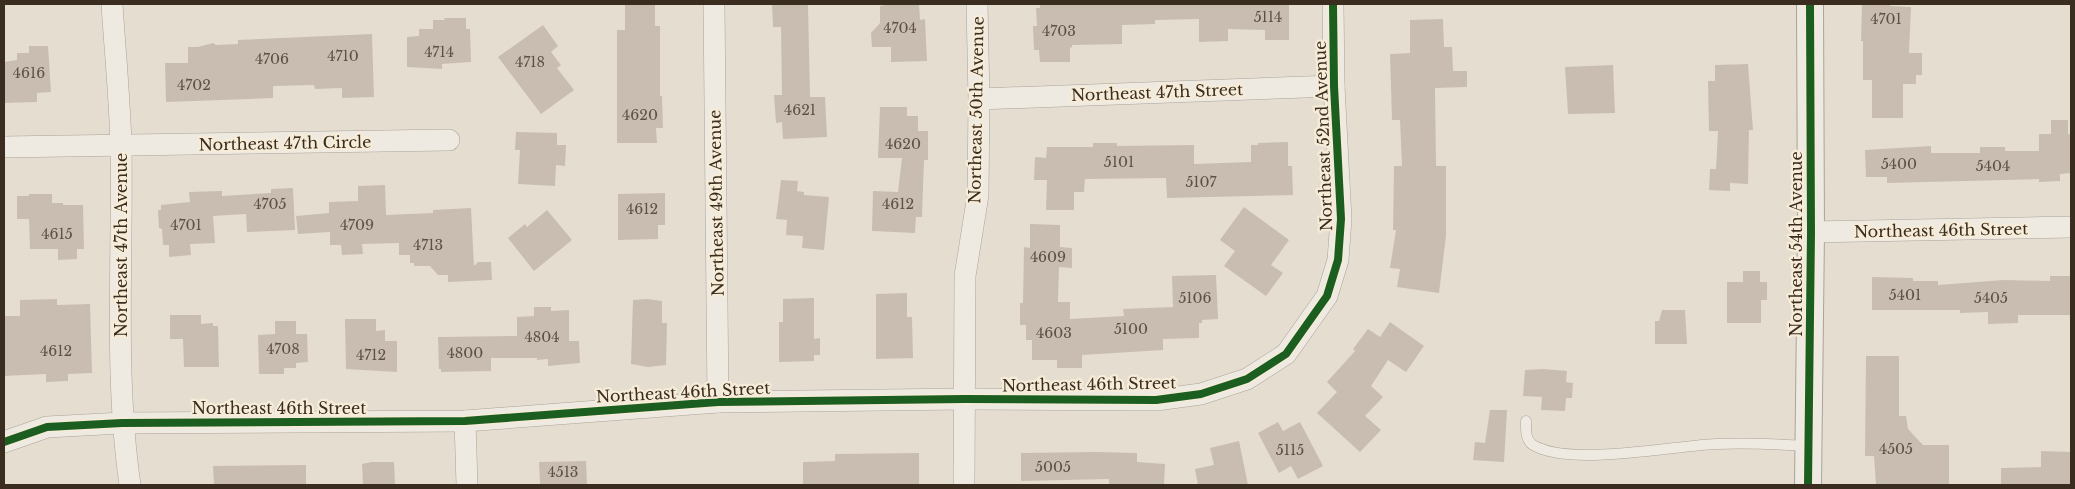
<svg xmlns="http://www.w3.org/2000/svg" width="2075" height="489" font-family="'Libre Baskerville',serif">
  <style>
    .building { fill: #c9bdb1 }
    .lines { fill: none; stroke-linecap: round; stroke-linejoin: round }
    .service-casing { stroke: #aba398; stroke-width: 11 }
    .minor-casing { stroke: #aba398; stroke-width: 22 }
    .tertiary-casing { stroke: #aba398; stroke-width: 28 }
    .service { stroke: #eee9e1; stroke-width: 10 }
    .minor { stroke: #eee9e1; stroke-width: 21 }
    .tertiary { stroke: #eee9e1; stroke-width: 26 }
    .cycleway-casing { stroke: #f6ecd7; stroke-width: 11 }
    .cycleway { stroke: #1b5e20; stroke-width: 8 }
    .labels { text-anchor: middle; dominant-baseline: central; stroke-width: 4.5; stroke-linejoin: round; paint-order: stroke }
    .number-label { font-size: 14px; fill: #5e5044 }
    .street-label { font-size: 16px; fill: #3b2c20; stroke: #f6ecd7 }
  </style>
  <rect width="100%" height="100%" fill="#e5ded0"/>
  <!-- building -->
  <g class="building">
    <polygon points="625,4 655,4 655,26 660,26 660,96 662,96 663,128 656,128 657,143 617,143 617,30 625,30"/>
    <polygon points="772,4 808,4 810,97 825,97 827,137 783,139 782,122 776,123 774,95 782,95 781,27 773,27"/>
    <polygon points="890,4 919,4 920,20 925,19 927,61 891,62 891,47 872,47 871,33 880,23 880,6"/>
    <polygon points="1040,4 1289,4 1289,40 1265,40 1265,30 1228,29 1228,41 1199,42 1199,19 1155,20 1155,24 1122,25 1122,44 1072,45 1072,47 1070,48 1070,62 1040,62 1039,50 1034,50 1033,26 1037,26 1036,8 1040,8"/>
    <polygon points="1862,4 1890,4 1890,6 1911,7 1909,53 1922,53 1922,75 1916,75 1916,84 1903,84 1903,118 1872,118 1872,80 1863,80 1863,41 1861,41"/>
    <polygon points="444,18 466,18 466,29 470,29 471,62 442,64 442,69 407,67 407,37 419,36 419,29 433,29 433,20 445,20"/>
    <polygon points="1443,19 1444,47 1452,47 1453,71 1467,71 1467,87 1435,88 1436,166 1446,166 1446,236 1439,293 1397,287 1400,269 1390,268 1396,230 1393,230 1394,166 1402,166 1400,120 1392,120 1390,54 1410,53 1410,20"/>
    <polygon points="543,25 558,46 551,52 561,65 557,68 574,90 541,114 498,57"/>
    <polygon points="372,34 374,97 342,98 342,88 315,89 314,85 273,86 273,98 166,102 165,63 188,63 188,47 198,47 213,43 216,45 238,44 238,40"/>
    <polygon points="29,46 48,46 51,92 37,93 37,102 4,103 4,62 17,60 17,53 29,53"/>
    <polygon points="1748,64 1753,130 1749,130 1748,184 1730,183 1730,191 1709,190 1710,169 1716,169 1718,131 1709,131 1708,81 1715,81 1715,65"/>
    <polygon points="1613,65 1615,113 1568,114 1565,67"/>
    <polygon points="880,107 907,107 907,116 918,116 918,131 928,131 928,160 924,160 922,217 916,217 915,233 872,231 873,191 898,192 902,158 878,158"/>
    <polygon points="2051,120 2068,120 2068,134 2071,134 2071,173 2060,174 2060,181 2039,182 2039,179 1887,183 1887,177 1866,177 1865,150 1931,146 1931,153 1980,153 1980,147 2005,147 2005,151 2039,151 2039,134 2051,134"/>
    <polygon points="516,132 557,133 557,145 566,145 565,166 556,165 555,186 518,184 520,150 515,150"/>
    <polygon points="1288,142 1288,166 1292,166 1293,195 1167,198 1166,178 1085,179 1084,192 1074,192 1074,210 1046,210 1047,180 1034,180 1035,157 1046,158 1047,147 1093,147 1093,143 1117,143 1117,146 1194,145 1194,164 1251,162 1251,145 1258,145 1258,143"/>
    <polygon points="781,180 798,181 797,191 804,192 804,195 829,197 824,250 802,248 803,236 786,235 787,220 776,219"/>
    <polygon points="385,185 386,215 433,213 433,210 471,208 474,266 478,262 491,262 492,280 448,282 448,275 438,275 430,266 414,266 414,263 410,263 410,255 399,255 399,243 362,244 363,254 342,255 341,245 330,245 330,232 298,234 296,216 329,213 329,202 358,201 358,186"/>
    <polygon points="293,188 295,230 247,232 246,214 213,216 215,243 190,244 191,255 169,257 169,245 163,245 162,229 159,228 158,210 161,210 161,205 190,202 189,192 222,191 222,196 271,193 271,189"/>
    <polygon points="665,193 665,225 658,225 658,239 618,240 618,194"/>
    <polygon points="29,194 52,194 52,203 63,203 63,205 83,205 84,249 77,249 77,259 58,260 58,249 30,249 29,219 17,219 17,196 29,196"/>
    <polygon points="1244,207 1289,240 1271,265 1283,273 1266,296 1224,266 1235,251 1220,240"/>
    <polygon points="547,210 572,240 534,271 508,238 525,224 527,227"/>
    <polygon points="1030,224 1060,225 1060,247 1072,248 1072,268 1059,267 1058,302 1070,302 1070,319 1124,316 1123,309 1173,307 1172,276 1216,275 1218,319 1202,320 1202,323 1199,323 1199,338 1163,339 1163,350 1082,355 1082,368 1057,368 1057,360 1032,360 1032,340 1026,340 1026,325 1020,325 1020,303 1023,303 1024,247 1030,248"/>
    <polygon points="1743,271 1760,271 1760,282 1767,282 1767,300 1761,300 1761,323 1727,323 1727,282 1743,282"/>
    <polygon points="2050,276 2071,276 2071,315 2018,315 2018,323 1988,324 1988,312 1960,313 1960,310 1872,310 1872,277 1913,278 1913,281 1938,281 1938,285 2004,280 2050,281"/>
    <polygon points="907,293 907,317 912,317 913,358 876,359 876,294"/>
    <polygon points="814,298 814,339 820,338 820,355 814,355 814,361 779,362 779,322 783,322 783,299"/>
    <polygon points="57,299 57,305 90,304 92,373 68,374 68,381 46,382 46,374 4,376 4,316 20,316 20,300"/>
    <polygon points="647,299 662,301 662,323 667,323 666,365 648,367 631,364 633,300"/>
    <polygon points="534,307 551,307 551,311 569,310 569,341 579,341 580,363 548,366 548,359 537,360 537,358 491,358 491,371 441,372 441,369 439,369 438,337 517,336 517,317 534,316"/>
    <polygon points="1662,310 1685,310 1687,344 1655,344 1655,321 1659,321"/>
    <polygon points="170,315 201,315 201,324 213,323 213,326 218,326 219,367 184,367 183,339 170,339"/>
    <polygon points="345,319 376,319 376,331 385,330 385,341 397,341 397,372 346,369"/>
    <polygon points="275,321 296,321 296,334 307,334 308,362 296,363 296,368 284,368 284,374 259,374 258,335 275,334"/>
    <polygon points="1390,322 1424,346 1406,372 1388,360 1371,386 1383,397 1365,416 1381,430 1360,452 1317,413 1337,392 1327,382 1355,351 1353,349 1368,329 1380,337"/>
    <polygon points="1866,356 1899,356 1899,416 1906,416 1908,429 1923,445 1949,445 1949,485 1876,484 1874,456 1865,456"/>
    <polygon points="1543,369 1567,371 1566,382 1573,383 1572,398 1566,398 1565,411 1541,410 1542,397 1523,396 1525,370"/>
    <polygon points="1490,410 1507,410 1504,462 1473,460 1475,442 1485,443"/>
    <polygon points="1278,422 1283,431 1300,422 1323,466 1298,479 1291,466 1279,473 1258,433"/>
    <polygon points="1239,441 1248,485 1198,485 1195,469 1214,465 1210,448"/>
    <polygon points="2041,451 2071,452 2071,485 2001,485 2001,468 2041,467"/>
    <polygon points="1096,452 1137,453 1137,462 1165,464 1164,485 1109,485 1109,479 1021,481 1021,453"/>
    <polygon points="919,453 919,485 803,485 803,462 835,461 835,454"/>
    <polygon points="586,461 587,485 540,485 539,462"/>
    <polygon points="372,462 394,462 395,485 363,485 362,464"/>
    <polygon points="306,465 306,485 214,485 213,466"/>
  </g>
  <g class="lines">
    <!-- service casing -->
    <g class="service-casing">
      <path id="service" d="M1526 421C1526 429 1525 440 1533 445 1570 467 1671 446 1716 444 1746 443 1777 444 1808 446"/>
    </g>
    <!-- minor casing -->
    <g class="minor-casing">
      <g id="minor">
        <path d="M112 4C115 52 120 100 121 148 123 260 114 374 130 485"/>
        <polyline points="714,4 718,402"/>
        <polyline points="979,99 1334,86"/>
        <polyline points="4,147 449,140"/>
        <polyline points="1811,232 2071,227"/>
        <polyline points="465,421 467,485"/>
        <polyline points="4,442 47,427 122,423 465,421 718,402 964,399 1156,400 1201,394 1247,379 1286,354 1327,296 1338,260 1341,219 1334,86 1333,4"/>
        <polyline points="964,485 965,276 978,195 979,99 977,4"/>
      </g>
    </g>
    <!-- tertiary casing -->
    <g class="tertiary-casing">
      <polyline id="tertiary" points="1808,485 1811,232 1810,4"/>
    </g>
    <!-- service -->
    <use href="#service" class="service"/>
    <!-- minor -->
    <use href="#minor" class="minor"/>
    <!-- tertiary -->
    <use href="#tertiary" class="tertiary"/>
    <!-- cycleway casing -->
    <g class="cycleway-casing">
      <g id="cycleway">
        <polyline points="4,442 47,427 122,423 465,421 718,402 964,399 1156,400 1201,394 1247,379 1286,354 1327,296 1338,260 1341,219 1334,86 1333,4"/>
        <polyline points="1808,485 1811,232 1810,4"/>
      </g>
    </g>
    <!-- cycleway -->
    <use href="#cycleway" class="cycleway"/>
  </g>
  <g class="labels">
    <!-- number labels -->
    <g class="number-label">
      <text x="1268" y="17">5114</text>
      <text x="1886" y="19">4701</text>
      <text x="900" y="28">4704</text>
      <text x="1059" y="31">4703</text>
      <text x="439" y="52">4714</text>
      <text x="343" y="56">4710</text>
      <text x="272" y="59">4706</text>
      <text x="530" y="62">4718</text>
      <text x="29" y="73">4616</text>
      <text x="194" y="85">4702</text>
      <text x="800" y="110">4621</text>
      <text x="640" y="115">4620</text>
      <text x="903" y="144">4620</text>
      <text x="1119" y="162">5101</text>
      <text x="1899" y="164">5400</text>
      <text x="1993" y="166">5404</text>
      <text x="1201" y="182">5107</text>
      <text x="270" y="204">4705</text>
      <text x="898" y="204">4612</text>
      <text x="642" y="209">4612</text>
      <text x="186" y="225">4701</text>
      <text x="357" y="225">4709</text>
      <text x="57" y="234">4615</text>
      <text x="428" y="245">4713</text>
      <text x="1048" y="257">4609</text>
      <text x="1905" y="295">5401</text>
      <text x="1195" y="298">5106</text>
      <text x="1991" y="298">5405</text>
      <text x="1131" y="329">5100</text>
      <text x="1054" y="333">4603</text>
      <text x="542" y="337">4804</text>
      <text x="283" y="349">4708</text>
      <text x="56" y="351">4612</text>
      <text x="465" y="353">4800</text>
      <text x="371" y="355">4712</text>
      <text x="1896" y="449">4505</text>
      <text x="1290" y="450">5115</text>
      <text x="1053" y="467">5005</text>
      <text x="563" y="472">4513</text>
    </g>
    <!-- street labels -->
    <g class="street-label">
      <text transform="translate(1157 92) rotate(-2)">Northeast 47th Street</text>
      <text transform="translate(976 110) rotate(-89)">Northeast 50th Avenue</text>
      <text transform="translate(1323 136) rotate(-92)">Northeast 52nd Avenue</text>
      <text transform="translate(285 143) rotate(-1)">Northeast 47th Circle</text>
      <text transform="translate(716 203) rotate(-91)">Northeast 49th Avenue</text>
      <text transform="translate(1941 230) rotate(-1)">Northeast 46th Street</text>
      <text transform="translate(1796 244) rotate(-90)">Northeast 54th Avenue</text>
      <text transform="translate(121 245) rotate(-90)">Northeast 47th Avenue</text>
      <text transform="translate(1089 384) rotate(-1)">Northeast 46th Street</text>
      <text transform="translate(683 392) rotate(-3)">Northeast 46th Street</text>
      <text x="279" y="408">Northeast 46th Street</text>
    </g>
  </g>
  <!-- border -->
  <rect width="2075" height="489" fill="none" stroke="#3b2c20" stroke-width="10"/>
</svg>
